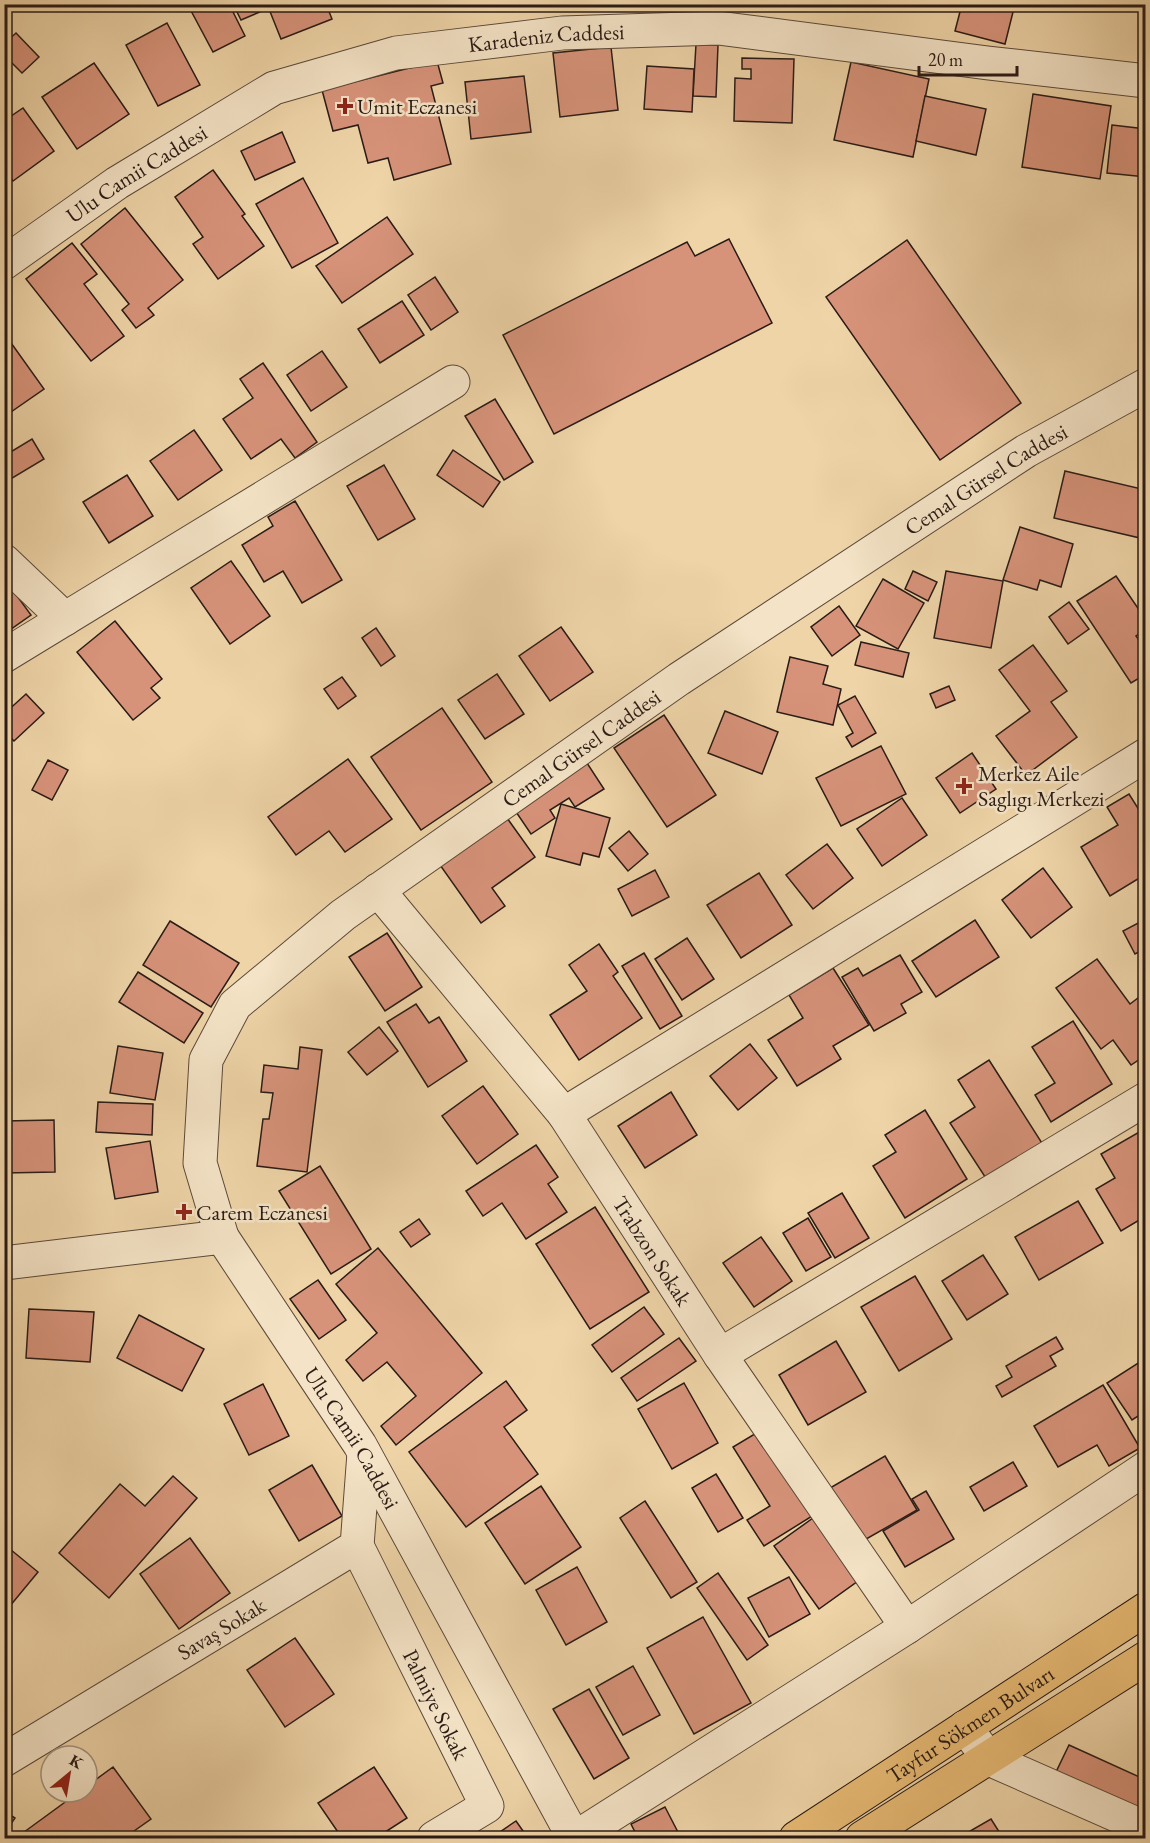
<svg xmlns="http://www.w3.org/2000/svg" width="1150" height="1843" font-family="'EB Garamond',serif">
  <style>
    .building { fill: #d7937a; stroke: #2a1b16; stroke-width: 1.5 }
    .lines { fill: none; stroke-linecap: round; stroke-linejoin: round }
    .minor-casing { stroke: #5b493a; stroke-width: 35 }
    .major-casing { stroke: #2a1b16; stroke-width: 35 }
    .minor { stroke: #f4e3c6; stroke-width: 33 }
    .major { stroke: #e7ba74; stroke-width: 33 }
    .poi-dot { fill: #8f2418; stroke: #f4e3c6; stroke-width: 2 }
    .labels { text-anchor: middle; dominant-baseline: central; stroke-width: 5; stroke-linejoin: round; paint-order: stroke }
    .street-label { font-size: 22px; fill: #2a1b16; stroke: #f4e3c6 }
    .poi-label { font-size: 22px; fill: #2a1b16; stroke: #f4e3c6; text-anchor: start }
  </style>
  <rect width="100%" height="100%" fill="#eed4a7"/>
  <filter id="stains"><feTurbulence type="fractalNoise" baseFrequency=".00333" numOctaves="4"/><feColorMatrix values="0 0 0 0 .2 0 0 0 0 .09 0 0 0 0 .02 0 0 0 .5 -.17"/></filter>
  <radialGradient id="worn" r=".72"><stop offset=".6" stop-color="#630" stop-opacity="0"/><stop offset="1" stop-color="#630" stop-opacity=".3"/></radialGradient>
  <!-- building -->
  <g class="building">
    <polygon points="194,4 229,4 245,36 213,52 189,7"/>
    <polygon points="233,4 259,4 262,11 241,20"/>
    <polygon points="267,4 326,4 332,19 281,39"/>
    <polygon points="962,4 1015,4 1005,44 955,31"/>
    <polygon points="167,23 200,85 158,106 126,45"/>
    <polygon points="16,33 39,57 22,73 4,55 4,44"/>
    <polygon points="696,44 718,45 716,97 693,96"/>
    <polygon points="611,47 618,110 560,117 553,53"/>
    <polygon points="742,58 794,59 792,123 734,121 735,78 751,79 751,69 742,69"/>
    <polygon points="437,61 443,83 431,86 451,164 394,180 388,158 368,163 358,125 333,131 322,90"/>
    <polygon points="851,62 929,79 913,157 834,140"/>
    <polygon points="94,63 129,114 77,149 42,97"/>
    <polygon points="647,66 694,69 692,112 644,109"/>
    <polygon points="524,76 531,132 471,139 465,82"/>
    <polygon points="1033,94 1111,106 1100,179 1022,167"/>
    <polygon points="925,96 986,109 976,155 916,141"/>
    <polygon points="23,108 54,151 13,181 4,169 4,121"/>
    <polygon points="1112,125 1146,129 1146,177 1107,173"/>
    <polygon points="282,132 295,162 255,180 241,151"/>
    <polygon points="213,170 245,214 242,216 264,246 218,279 193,244 203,237 175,197"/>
    <polygon points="303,178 338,243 292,268 256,204"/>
    <polygon points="125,208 183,280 148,308 154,315 136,328 122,310 129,304 81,244"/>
    <polygon points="387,217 413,254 342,303 316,266"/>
    <polygon points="729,239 772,323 554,434 503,335 687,242 695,256"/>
    <polygon points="907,240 1021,403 940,460 826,297"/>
    <polygon points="72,243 97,274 84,284 124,336 91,361 26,279"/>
    <polygon points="435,277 458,312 431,330 408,295"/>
    <polygon points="402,301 424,335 380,363 358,329"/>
    <polygon points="4,333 44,389 8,414 4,409"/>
    <polygon points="322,351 347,387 311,411 287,375"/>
    <polygon points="263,363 317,442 295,458 281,439 251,459 223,419 253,398 240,379"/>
    <polygon points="495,399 533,462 504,480 465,416"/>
    <polygon points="194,430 222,470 178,500 150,461"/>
    <polygon points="32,439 44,459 4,483 4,456"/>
    <polygon points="453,450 500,482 483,507 437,475"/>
    <polygon points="384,465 415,519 378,540 347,486"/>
    <polygon points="1065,471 1146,490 1146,511 1140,538 1054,518"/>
    <polygon points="127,475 153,516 109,543 83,502"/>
    <polygon points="295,501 342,580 302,603 283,571 264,582 242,545 273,526 268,517"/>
    <polygon points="1020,527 1073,544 1061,587 1040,580 1037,590 1003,580"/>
    <polygon points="231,561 270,616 230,644 191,588"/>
    <polygon points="913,571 937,582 928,601 905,589"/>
    <polygon points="946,571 1003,581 991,648 934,638"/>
    <polygon points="1116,576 1146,620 1146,629 1136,636 1146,650 1146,674 1131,683 1077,601"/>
    <polygon points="4,578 31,615 4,634"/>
    <polygon points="883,579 924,603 898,649 856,626"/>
    <polygon points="1069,602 1089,629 1068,644 1049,617"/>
    <polygon points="839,606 860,635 832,656 811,627"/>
    <polygon points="115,621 162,679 151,688 160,698 133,720 77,652"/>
    <polygon points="561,627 593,672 550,701 519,656"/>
    <polygon points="376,628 395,656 381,666 362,638"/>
    <polygon points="861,642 909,653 903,677 855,665"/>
    <polygon points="1033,645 1067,691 1051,702 1077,737 1026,775 996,736 1030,711 999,670"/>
    <polygon points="790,657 828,666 823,684 841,689 833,725 777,712"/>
    <polygon points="497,674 524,714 485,739 458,700"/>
    <polygon points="342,677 356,696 338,709 324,689"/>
    <polygon points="949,686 955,700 936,708 930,694"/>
    <polygon points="26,694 44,713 14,741 4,731 4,714"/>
    <polygon points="855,696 876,733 852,747 846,737 853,733 838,705"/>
    <polygon points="442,708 492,782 421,830 371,757"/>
    <polygon points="725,711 778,732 762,774 708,753"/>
    <polygon points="664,715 716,795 667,827 614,748"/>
    <polygon points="881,746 906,794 841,826 816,778"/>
    <polygon points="972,753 996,789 960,813 936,778"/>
    <polygon points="348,759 392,819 345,852 329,831 296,855 268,817"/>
    <polygon points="48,760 68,770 52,800 32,790"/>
    <polygon points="585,760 604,789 575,807 569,798 550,810 555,818 531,834 512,806"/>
    <polygon points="1129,794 1146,821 1146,874 1110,896 1081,847 1118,825 1107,807"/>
    <polygon points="902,798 927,835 882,866 857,829"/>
    <polygon points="561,804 610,818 599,857 583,853 580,865 546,856"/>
    <polygon points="507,818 535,857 492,888 505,906 481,923 440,865"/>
    <polygon points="629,831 648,854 628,871 609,848"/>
    <polygon points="827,844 853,878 813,909 786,875"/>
    <polygon points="1043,868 1072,907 1031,938 1002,900"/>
    <polygon points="655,870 669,897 632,916 618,889"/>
    <polygon points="759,873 792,925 741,958 707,905"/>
    <polygon points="975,920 999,957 936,997 912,961"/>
    <polygon points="170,921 239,963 211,1007 143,965"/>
    <polygon points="1142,921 1146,928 1146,948 1135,954 1123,931"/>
    <polygon points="387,933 422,987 385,1011 349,957"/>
    <polygon points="687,938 714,979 682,1000 655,959"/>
    <polygon points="599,944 618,972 613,976 642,1018 579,1060 550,1015 587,991 569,965"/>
    <polygon points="644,953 682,1016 660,1029 622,966"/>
    <polygon points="900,955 922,992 901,1004 906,1013 874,1031 842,977 858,968 863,976"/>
    <polygon points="1097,959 1130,1004 1142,995 1146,999 1146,1055 1131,1065 1113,1040 1101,1049 1056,988"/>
    <polygon points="833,968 869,1025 833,1046 841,1059 797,1086 768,1040 803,1018 789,995"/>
    <polygon points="138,972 203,1013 184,1043 119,1002"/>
    <polygon points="416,1004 429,1023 439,1017 467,1061 428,1087 387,1022"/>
    <polygon points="1073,1021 1112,1084 1051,1122 1035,1095 1055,1083 1032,1047"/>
    <polygon points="379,1027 398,1051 367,1075 348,1052"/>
    <polygon points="750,1044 777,1078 738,1110 710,1076"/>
    <polygon points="118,1046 163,1053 155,1100 110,1093"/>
    <polygon points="300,1047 322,1050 307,1172 257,1166 263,1119 269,1119 273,1093 261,1092 264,1065 298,1069"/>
    <polygon points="989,1060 1047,1151 991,1186 950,1123 975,1107 958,1080"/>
    <polygon points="483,1086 518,1134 477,1164 442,1116"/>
    <polygon points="671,1092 697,1135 645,1168 618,1126"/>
    <polygon points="98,1102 153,1104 152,1135 96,1132"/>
    <polygon points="925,1110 967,1179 905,1218 873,1166 896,1152 885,1135"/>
    <polygon points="54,1120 55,1172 4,1173 4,1121"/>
    <polygon points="1141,1131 1146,1139 1146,1216 1121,1231 1096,1189 1115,1178 1101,1154"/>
    <polygon points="150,1141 158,1192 115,1199 106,1148"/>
    <polygon points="536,1145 558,1177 548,1184 567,1212 526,1239 502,1203 483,1216 466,1191"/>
    <polygon points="320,1166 371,1249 331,1274 279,1191"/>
    <polygon points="842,1193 869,1238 835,1258 808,1213"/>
    <polygon points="1078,1201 1103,1243 1039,1280 1015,1237"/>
    <polygon points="595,1207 649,1292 590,1329 536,1244"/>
    <polygon points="808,1218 831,1257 806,1271 783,1233"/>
    <polygon points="419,1219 430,1234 411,1247 400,1232"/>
    <polygon points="761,1237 792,1281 754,1307 723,1263"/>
    <polygon points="378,1248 482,1373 396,1445 381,1426 416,1396 387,1362 363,1381 346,1360 377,1333 336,1284"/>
    <polygon points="983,1255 1008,1294 967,1320 942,1281"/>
    <polygon points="915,1276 952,1339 899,1371 861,1307"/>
    <polygon points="318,1280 346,1320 319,1339 290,1299"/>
    <polygon points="644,1307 664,1334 612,1372 592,1345"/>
    <polygon points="29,1309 94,1312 90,1362 26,1358"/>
    <polygon points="139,1315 204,1349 182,1391 117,1358"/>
    <polygon points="1056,1337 1063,1349 1050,1356 1056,1366 1002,1397 996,1386 1012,1377 1006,1366"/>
    <polygon points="679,1338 696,1361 637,1401 621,1378"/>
    <polygon points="836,1341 866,1392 808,1425 779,1375"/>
    <polygon points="1146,1358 1146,1411 1132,1420 1107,1383"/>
    <polygon points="506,1381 527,1410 504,1427 538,1474 466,1527 409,1452"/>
    <polygon points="684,1383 718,1443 672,1469 638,1409"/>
    <polygon points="263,1384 289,1436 249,1455 224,1404"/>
    <polygon points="1103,1385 1140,1448 1109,1466 1097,1445 1058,1467 1034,1426"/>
    <polygon points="763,1429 817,1513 764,1546 747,1520 770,1506 733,1447"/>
    <polygon points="885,1456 917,1510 861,1542 830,1488"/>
    <polygon points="1013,1462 1027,1486 984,1511 970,1487"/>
    <polygon points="312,1465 342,1516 299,1541 269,1490"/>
    <polygon points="716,1474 743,1518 718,1532 692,1488"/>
    <polygon points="173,1476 197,1498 109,1598 59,1553 120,1484 145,1506"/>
    <polygon points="541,1486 581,1547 525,1584 485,1523"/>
    <polygon points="926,1491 954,1539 905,1567 883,1531 919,1510 912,1499"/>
    <polygon points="645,1501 697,1582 671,1598 620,1518"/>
    <polygon points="813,1518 858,1581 819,1609 774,1546"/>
    <polygon points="190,1538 230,1593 179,1629 140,1574"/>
    <polygon points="5,1545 38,1572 5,1612 4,1546"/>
    <polygon points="577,1567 607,1622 566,1645 536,1590"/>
    <polygon points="718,1573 768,1645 747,1660 697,1588"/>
    <polygon points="789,1577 810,1614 769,1637 748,1598"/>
    <polygon points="703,1617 751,1703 694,1734 647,1648"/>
    <polygon points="295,1638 334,1694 285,1727 247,1670"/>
    <polygon points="633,1666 660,1715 623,1735 596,1687"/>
    <polygon points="589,1689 629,1758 594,1779 553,1709"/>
    <polygon points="1069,1745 1146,1780 1146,1813 1056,1772"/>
    <polygon points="113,1767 151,1819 124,1838 23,1838 20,1835 79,1792 87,1792 87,1786"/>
    <polygon points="374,1767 407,1818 376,1838 342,1838 318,1803"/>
    <polygon points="665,1807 681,1838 638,1838 631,1824"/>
    <polygon points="4,1811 15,1818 4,1834"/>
    <polygon points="991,1819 1003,1838 958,1838"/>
    <polygon points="516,1821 528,1838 491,1838"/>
  </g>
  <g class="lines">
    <!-- minor casing -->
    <g class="minor-casing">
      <g id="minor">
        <path id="s1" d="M4 263 117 183 274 88 396 53 562 33 718 28 988 63 1146 81"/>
        <polyline points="4,561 65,619"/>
        <polyline points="4,656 453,382"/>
        <path id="s2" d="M378 890 564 1114 720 1355 907 1627"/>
        <polyline points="564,1114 1146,755"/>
        <path id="s3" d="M222 1237 200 1163 206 1060 235 1005 343 915 679 679 1026 451 1146 385"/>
        <path id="s4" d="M4 1263 222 1237 360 1445 574 1838"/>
        <polyline points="720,1355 1146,1099"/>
        <path id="s5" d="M357 1546 487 1806 434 1838"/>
        <polyline points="965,1727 989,1759 1146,1828"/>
        <path id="s6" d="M4 1760 357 1546 364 1453"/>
        <polyline points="575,1838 907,1627 1146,1468"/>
      </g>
    </g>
    <!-- major casing -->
    <g class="major-casing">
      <g id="major">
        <path id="s7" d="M796 1838 1146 1609"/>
        <polyline points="862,1838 1146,1658"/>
      </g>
    </g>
    <!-- minor -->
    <use href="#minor" class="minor"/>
    <!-- major -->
    <use href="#major" class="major"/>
  </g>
  <!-- markers -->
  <g class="poi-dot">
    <path d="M342 97h6v6h6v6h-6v6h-6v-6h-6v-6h6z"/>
    <path d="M961 777h6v6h6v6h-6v6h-6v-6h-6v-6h6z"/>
    <path d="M181 1203h6v6h6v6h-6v6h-6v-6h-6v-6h6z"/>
  </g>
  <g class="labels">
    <!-- street labels -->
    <g class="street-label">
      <text stroke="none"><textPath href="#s1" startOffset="600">Karadeniz Caddesi</textPath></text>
      <text stroke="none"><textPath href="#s1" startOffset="160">Ulu Camii Caddesi</textPath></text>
      <text stroke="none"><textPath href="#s3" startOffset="1160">Cemal Gürsel Caddesi</textPath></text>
      <text stroke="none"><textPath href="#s3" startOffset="674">Cemal Gürsel Caddesi</textPath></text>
      <text stroke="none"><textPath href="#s2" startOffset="454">Trabzon Sokak</textPath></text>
      <text stroke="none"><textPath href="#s4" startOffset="459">Ulu Camii Caddesi</textPath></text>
      <text stroke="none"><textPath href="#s6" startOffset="254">Savaş Sokak</textPath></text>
      <text stroke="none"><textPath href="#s5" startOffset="177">Palmiye Sokak</textPath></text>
      <text stroke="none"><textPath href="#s7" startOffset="208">Tayfur Sökmen Bulvarı</textPath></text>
    </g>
    <!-- poi labels -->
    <g class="poi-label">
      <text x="357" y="106">Umit Eczanesi</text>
      <text x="978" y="773">Merkez Aile<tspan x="978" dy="25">Saglıgı Merkezi</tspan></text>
      <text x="196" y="1212">Carem Eczanesi</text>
    </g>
  </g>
  <!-- margin -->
  <rect width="1150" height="1843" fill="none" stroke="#eed4a7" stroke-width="24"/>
  <rect x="6" y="6" width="1138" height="1831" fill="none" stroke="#2a1b16" stroke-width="3"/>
  <rect x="12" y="12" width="1126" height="1819" fill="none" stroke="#2a1b16" stroke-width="1.5"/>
  <!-- north arrow -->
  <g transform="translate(69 1774) rotate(30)"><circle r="28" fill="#f4e3c6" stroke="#a39380" stroke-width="1.5"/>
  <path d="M0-4.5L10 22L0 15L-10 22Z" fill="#8f2418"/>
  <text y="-9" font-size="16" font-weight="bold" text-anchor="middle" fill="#2a1b16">K</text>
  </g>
  <!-- scale -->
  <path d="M919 66v9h98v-9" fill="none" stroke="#2a1b16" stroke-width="3"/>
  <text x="928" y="66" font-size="18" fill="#2a1b16" stroke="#f4e3c6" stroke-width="4.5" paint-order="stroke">20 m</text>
  <rect width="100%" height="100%" filter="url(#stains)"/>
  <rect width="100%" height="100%" fill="url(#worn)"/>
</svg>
